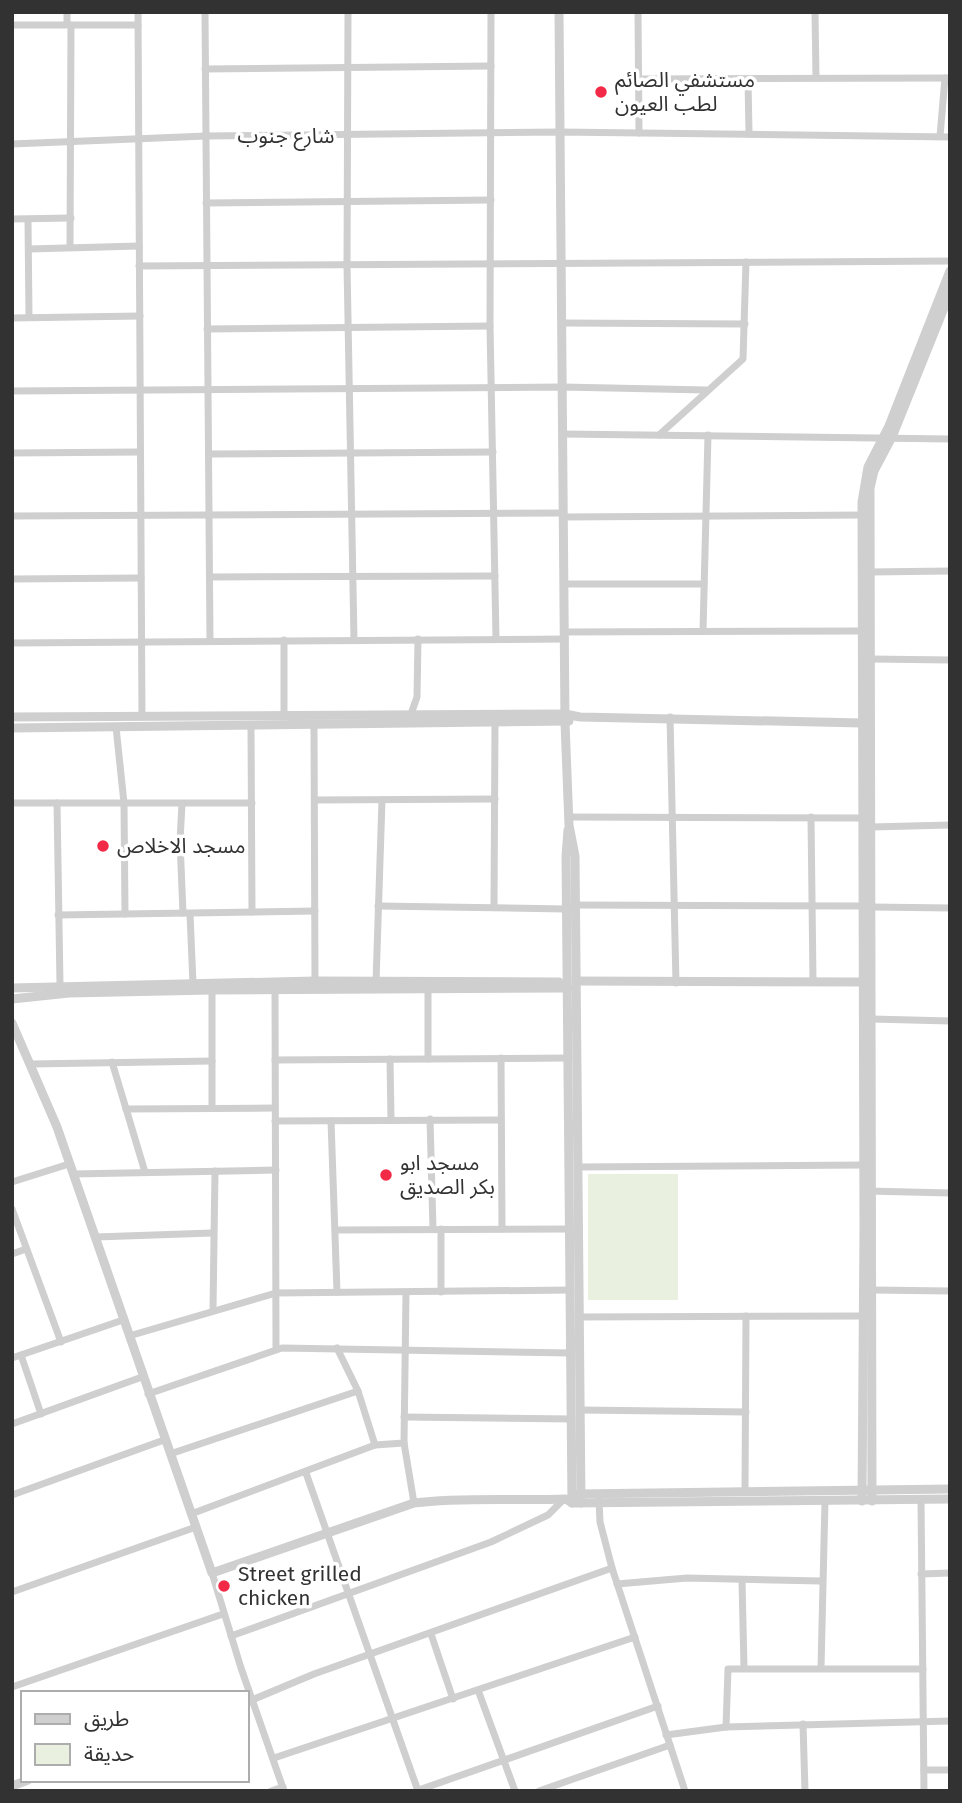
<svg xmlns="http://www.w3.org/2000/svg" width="962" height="1803" font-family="'Fira Sans','Noto Sans Arabic',sans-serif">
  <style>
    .green { fill: #e9f0e0 }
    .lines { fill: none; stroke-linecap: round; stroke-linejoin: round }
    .minor { stroke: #cfcfcf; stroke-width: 7 }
    .tertiary { stroke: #cfcfcf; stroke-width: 9 }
    .poi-dot { fill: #f32a47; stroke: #fff; stroke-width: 2.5 }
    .labels { text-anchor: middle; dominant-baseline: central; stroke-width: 7; stroke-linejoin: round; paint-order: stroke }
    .poi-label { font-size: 21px; fill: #323232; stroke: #fff; text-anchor: start }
    .street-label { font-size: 21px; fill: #323232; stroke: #fff }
  </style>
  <rect width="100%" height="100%" fill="#fff"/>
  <!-- green -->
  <rect class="green" x="588" y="1174" width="90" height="126"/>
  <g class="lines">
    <!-- minor -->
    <g class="minor">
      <polyline points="138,12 142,717"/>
      <polyline points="205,12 210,641"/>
      <polyline points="348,12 347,265 354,640"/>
      <polyline points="491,12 490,326 496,639"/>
      <polyline points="638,12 639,133"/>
      <polyline points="815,12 816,78"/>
      <polyline points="67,24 67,12"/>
      <polyline points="12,25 138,25"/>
      <polyline points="205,69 491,66"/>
      <polyline points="639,79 950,78"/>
      <polyline points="748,79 749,134"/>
      <polyline points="940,136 945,78"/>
      <polyline points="12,144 206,136 560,132 950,137"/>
      <polyline points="206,203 491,200"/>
      <polyline points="12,219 71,218"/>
      <polyline points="28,220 29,317"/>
      <polyline points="70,247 71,25"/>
      <polyline points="29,249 139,246"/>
      <polyline points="139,266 950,261"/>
      <polyline points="12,318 140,316"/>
      <polyline points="562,323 745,324"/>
      <polyline points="207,329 490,326"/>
      <polyline points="12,391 562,387 706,390"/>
      <polyline points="563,434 950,439"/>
      <polyline points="659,435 743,359 746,262"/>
      <polyline points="12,453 140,452"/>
      <polyline points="209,454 493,452"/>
      <polyline points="12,516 563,513"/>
      <polyline points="563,517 862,515"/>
      <polyline points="870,572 950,571"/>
      <polyline points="210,577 495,576"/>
      <polyline points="12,579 141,578"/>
      <polyline points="564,584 704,584"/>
      <polyline points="703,631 708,435"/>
      <polyline points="565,632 862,631"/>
      <polyline points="12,643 565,639"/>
      <polyline points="871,659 950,660"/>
      <polyline points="411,714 417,697 418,639"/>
      <polyline points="284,716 284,640"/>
      <polyline points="670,717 676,983"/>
      <polyline points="314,725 315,981"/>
      <polyline points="251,726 252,912"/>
      <polyline points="116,727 124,803 125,914"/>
      <polyline points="315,800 495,799"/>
      <polyline points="12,803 252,803"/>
      <polyline points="57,803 60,985"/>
      <polyline points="182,804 180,841 183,913"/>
      <polyline points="569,817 862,818"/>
      <polyline points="811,817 813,982"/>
      <polyline points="872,827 950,825"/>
      <polyline points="575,905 862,906"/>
      <polyline points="378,906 566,909"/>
      <polyline points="494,907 495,723"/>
      <polyline points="872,907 950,908"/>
      <polyline points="190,914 193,984"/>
      <polyline points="58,915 315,911"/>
      <polyline points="376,982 382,800"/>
      <polyline points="275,986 276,1349"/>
      <polyline points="428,989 428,1059"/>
      <polyline points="872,1019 950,1021"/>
      <polyline points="501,1058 502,1229"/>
      <polyline points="390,1059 391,1120"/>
      <polyline points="275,1060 569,1058"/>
      <polyline points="112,1062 145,1172"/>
      <polyline points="32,1064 212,1061"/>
      <polyline points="212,1107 212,990"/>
      <polyline points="126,1109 275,1108"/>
      <polyline points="430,1119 433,1229"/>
      <polyline points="275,1121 501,1120"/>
      <polyline points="331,1121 337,1292"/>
      <polyline points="578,1167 863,1165"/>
      <polyline points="73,1174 276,1170"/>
      <polyline points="12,1182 69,1164"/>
      <polyline points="867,1191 950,1193"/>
      <polyline points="12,1209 61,1342"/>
      <polyline points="441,1229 441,1292"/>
      <polyline points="336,1230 570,1229"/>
      <polyline points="96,1237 212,1233"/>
      <polyline points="12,1254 26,1249"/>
      <polyline points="872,1290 950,1291"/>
      <polyline points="406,1293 404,1443 414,1503"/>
      <polyline points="213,1310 215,1171"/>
      <polyline points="580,1317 864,1316"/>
      <polyline points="129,1336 276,1293 571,1290"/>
      <polyline points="337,1348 358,1391 375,1445"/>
      <polyline points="21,1355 41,1414"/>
      <polyline points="12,1358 123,1320"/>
      <polyline points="148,1394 282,1348 571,1353"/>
      <polyline points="580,1410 746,1412"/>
      <polyline points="404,1417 572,1419"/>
      <polyline points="12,1424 142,1377"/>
      <polyline points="170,1454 358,1391"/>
      <polyline points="306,1473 418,1791"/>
      <polyline points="745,1492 746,1316"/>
      <polyline points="12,1495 164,1440"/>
      <polyline points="599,1500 600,1522 612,1568 685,1791"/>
      <polyline points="921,1500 924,1791"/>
      <polyline points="191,1514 375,1445 404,1443"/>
      <polyline points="212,1573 241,1668 284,1791"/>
      <polyline points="921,1574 950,1573"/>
      <polyline points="742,1581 744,1668"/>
      <polyline points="617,1584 687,1578 821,1581"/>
      <polyline points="12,1592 196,1527"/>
      <polyline points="431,1634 453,1699"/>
      <polyline points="231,1636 491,1542 548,1515 563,1500"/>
      <polyline points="821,1668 825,1501"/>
      <polyline points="12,1687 223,1614"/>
      <polyline points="478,1690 515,1791"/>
      <polyline points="252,1700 314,1674 612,1568"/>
      <polyline points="803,1724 805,1791"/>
      <polyline points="726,1727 728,1669 923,1669"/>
      <polyline points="666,1735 726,1727 950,1721"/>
      <polyline points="274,1758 635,1637"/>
      <polyline points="924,1770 950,1770"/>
      <polyline points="271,1791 283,1787"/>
      <polyline points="416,1791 658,1706"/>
      <polyline points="539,1791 670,1745"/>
    </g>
    <!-- tertiary -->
    <g class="tertiary">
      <polyline points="559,12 565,723 569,825 575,856 581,1503"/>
      <polyline points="12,717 565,714 580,717 862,723"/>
      <polyline points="12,728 569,721"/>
      <polyline points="568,830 566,856 572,1503"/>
      <polyline points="576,981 863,982"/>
      <polyline points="12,988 315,981 559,982"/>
      <polyline points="12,999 69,993 212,990 568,988"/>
      <path d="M12 1023 57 1127 212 1573 414 1503C465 1497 515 1501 566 1499L572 1503 950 1499"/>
      <polyline points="577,1494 950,1489"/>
      <polyline points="862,1501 864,1228 862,502 868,467 889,426 950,271"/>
      <polyline points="872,1501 870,488 874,471 892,437 950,293"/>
      <polyline points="247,1702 252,1700"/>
      <polyline points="12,1786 28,1780"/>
    </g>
  </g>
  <!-- markers -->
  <g class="poi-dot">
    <circle cx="601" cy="92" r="7"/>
    <circle cx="103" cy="846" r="7"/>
    <circle cx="386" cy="1175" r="7"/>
    <circle cx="224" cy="1586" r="7"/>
  </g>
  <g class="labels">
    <!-- poi labels -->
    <g class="poi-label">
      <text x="615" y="80">مستشفي الصائم<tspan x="615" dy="24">لطب العيون</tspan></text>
      <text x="117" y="846">مسجد الاخلاص</text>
      <text x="400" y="1163">مسجد ابو<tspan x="400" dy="24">بكر الصديق</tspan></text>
      <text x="238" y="1574">Street grilled<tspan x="238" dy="24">chicken</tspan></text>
    </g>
    <!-- street labels -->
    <g class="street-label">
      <text x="286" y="136">شارع جنوب</text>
    </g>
  </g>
  <!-- border -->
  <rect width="962" height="1803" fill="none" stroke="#323232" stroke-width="28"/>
  <!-- legend -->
  <rect x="21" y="1691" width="228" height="91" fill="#ffffff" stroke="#adadad" stroke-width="2"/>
  <rect x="35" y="1714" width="35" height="10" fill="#cfcfcf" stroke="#adadad" stroke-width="2"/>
  <text x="84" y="1726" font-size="21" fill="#323232">طريق</text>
  <rect x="35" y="1744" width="35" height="21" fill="#e9f0e0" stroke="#adadad" stroke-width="2"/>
  <text x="84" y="1761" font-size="21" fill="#323232">حديقة</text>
</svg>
